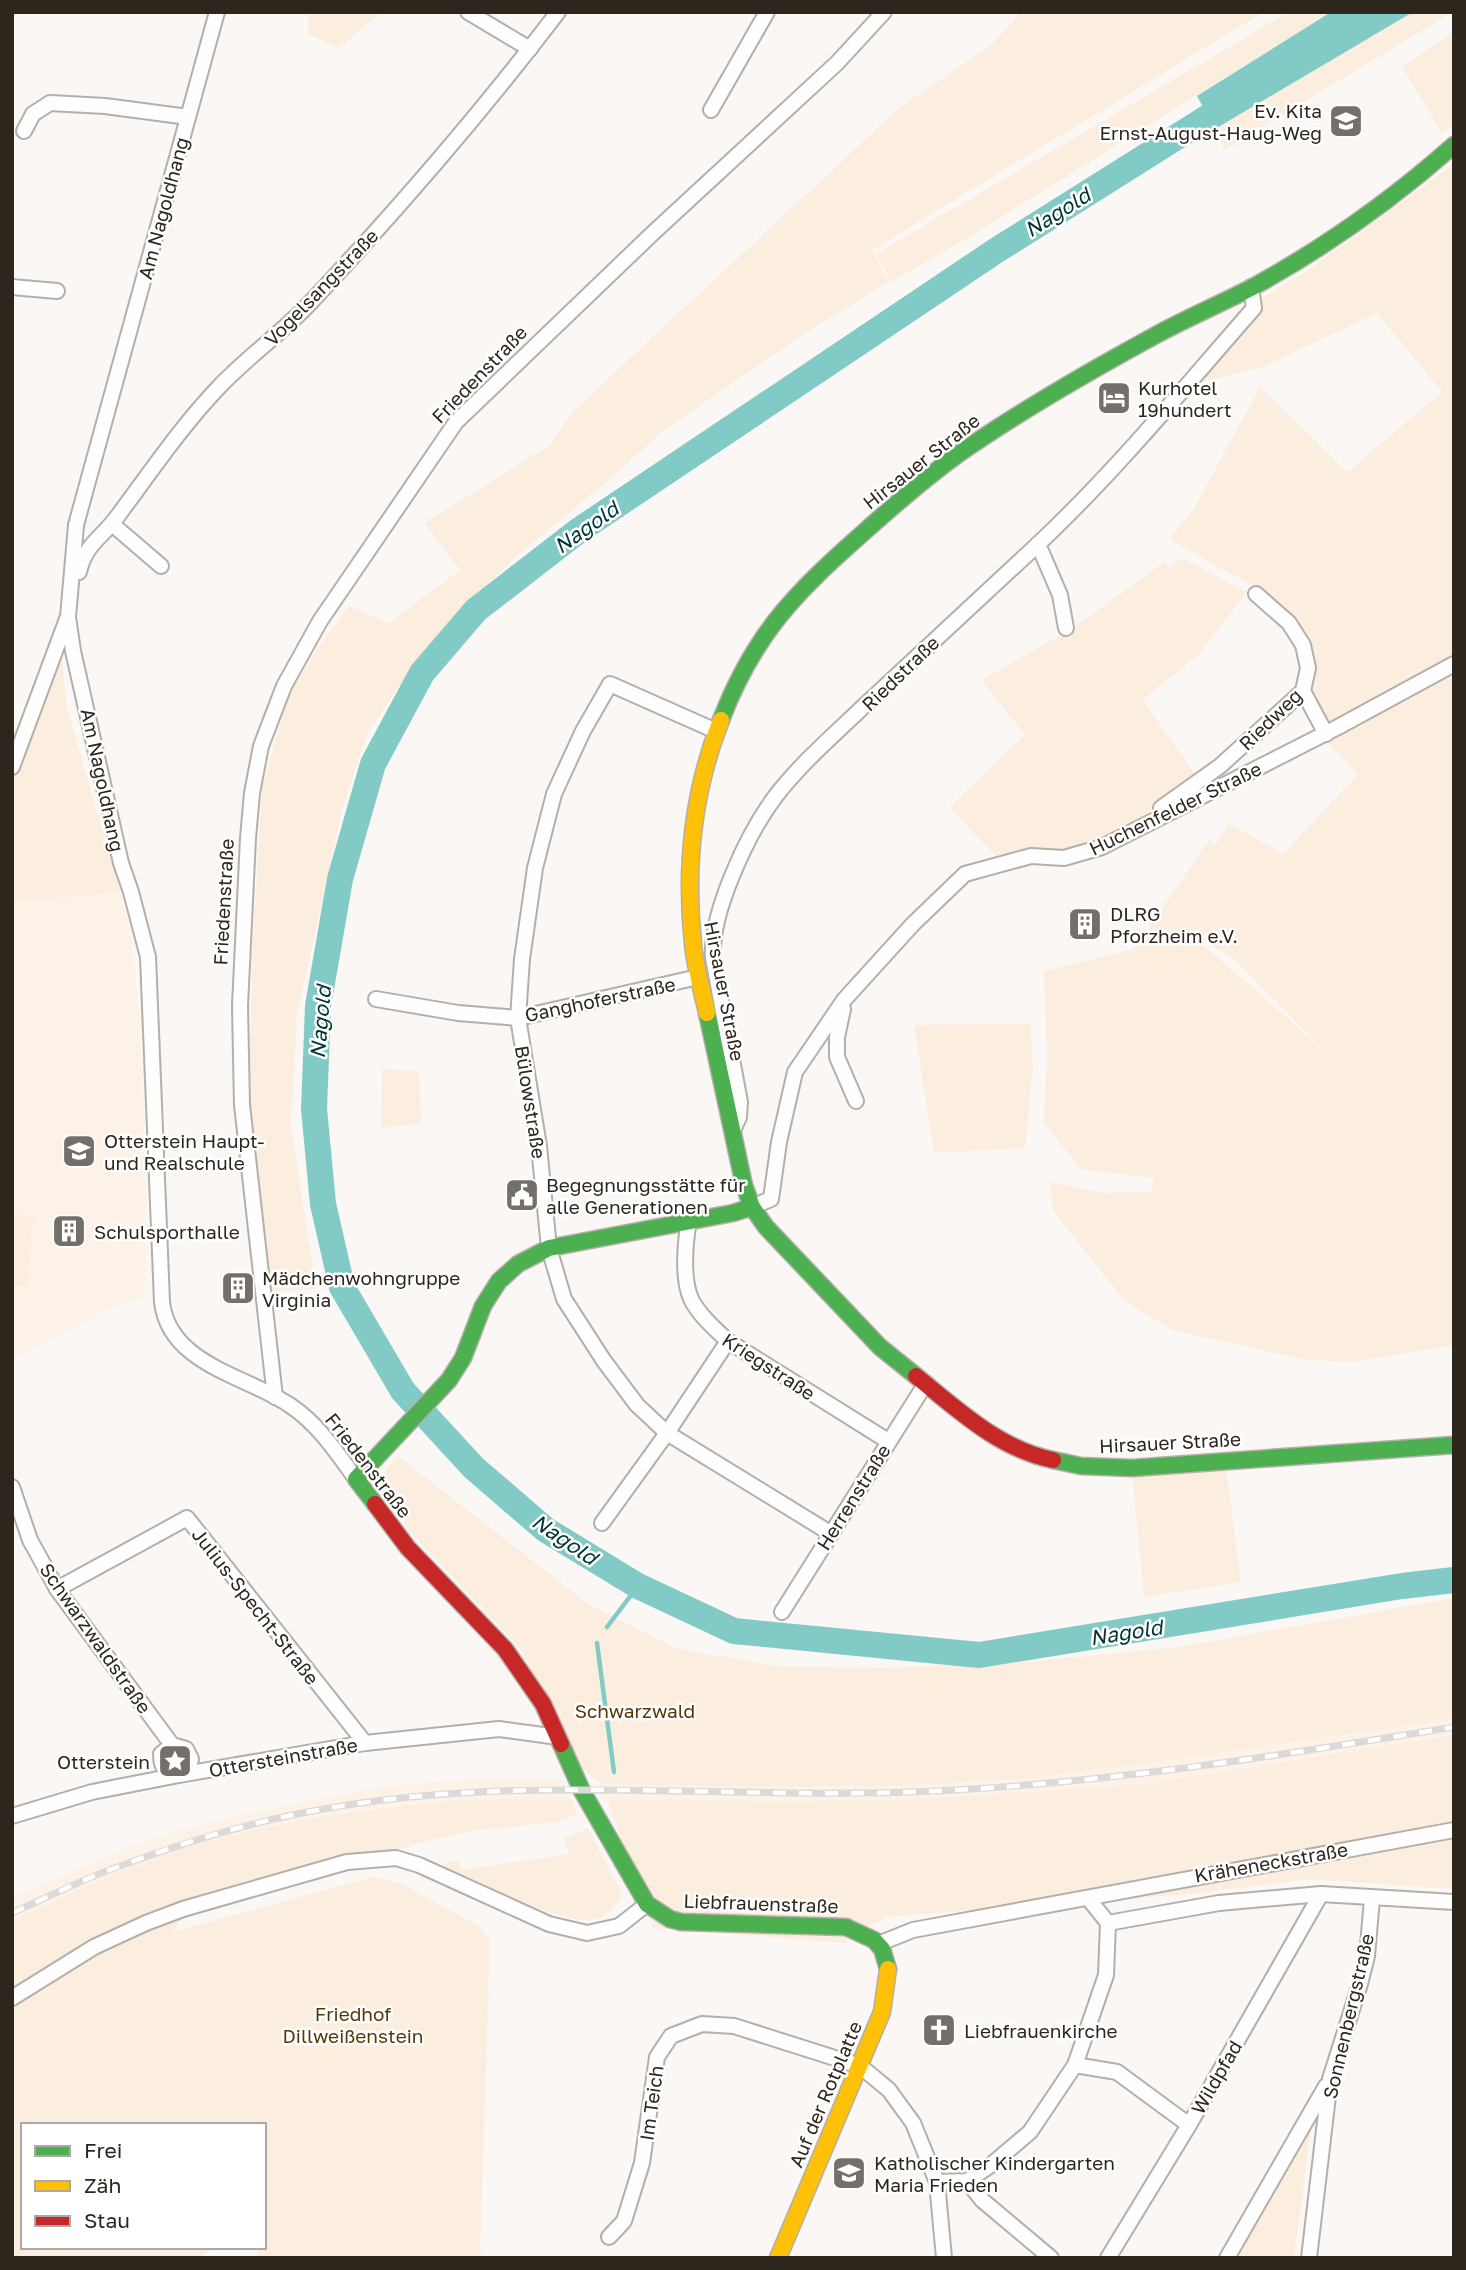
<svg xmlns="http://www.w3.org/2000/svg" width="1466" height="2270" font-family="'Golos Text',sans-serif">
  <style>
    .built { fill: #fcf2e8 }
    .green { fill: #fceede; fill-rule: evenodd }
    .water { fill: #82cac6 }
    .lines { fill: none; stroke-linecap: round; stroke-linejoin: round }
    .stream { stroke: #82cac6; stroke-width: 4.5 }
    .river { stroke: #82cac6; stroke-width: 26 }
    .street-casing { stroke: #b4afaa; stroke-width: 18 }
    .fast-casing { stroke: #b4afaa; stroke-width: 19 }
    .slow-casing { stroke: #b4afaa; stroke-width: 19 }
    .jam-casing { stroke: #b4afaa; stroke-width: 19 }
    .street { stroke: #fefefe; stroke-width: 14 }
    .fast { stroke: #4caf50; stroke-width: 16 }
    .slow { stroke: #ffc107; stroke-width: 16 }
    .jam { stroke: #c62828; stroke-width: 16 }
    .rail-casing { stroke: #dbdad9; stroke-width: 7 }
    .rail { stroke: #fff; stroke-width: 4.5; stroke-dasharray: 13; stroke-linecap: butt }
    .labels { text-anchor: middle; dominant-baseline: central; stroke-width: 5; stroke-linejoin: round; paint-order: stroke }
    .poi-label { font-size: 19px; fill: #2d261d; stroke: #fff; text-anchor: start }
    .street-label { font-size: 19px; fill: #2d261d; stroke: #fff }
    .park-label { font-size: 19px; fill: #573605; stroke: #fff }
    .water-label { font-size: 21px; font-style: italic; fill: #013533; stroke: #fff }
  </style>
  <rect width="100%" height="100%" fill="#faf7f5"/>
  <!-- built -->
  <g class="built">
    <polygon points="120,892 130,926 139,1010 146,1177 145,1298 113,1307 12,1360 12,902"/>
    <polygon points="1454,1718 1454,1735 1145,1784 906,1800 785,1802 601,1799 593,1784 786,1787 905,1785 1026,1778 1144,1764"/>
    <polygon points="507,1778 561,1779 572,1800 504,1799 386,1806 248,1832 191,1847 127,1870 55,1900 12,1921 12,1897 121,1850 186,1828 246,1813 386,1786 448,1780"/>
  </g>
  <!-- green -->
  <g class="green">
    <polygon points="309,12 382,12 339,48 308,34"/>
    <polygon points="1021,12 1264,12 872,250 889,282 802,335 662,432 603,485 519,554 467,604 417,660 367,734 342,809 297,1014 291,1126 316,1289 271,1292 249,1095 252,958 262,787 288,696 320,645 349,606 388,623 460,570 424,523 549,446 573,411 900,107 990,46"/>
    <polygon points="1289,12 1331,12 964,240 891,282 876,254"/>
    <polygon points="1413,12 1452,12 1225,150 1215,129"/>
    <polygon points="1454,31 1454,123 1442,133 1402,67"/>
    <path d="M1454 164V1345L1354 1362 1307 1360 1172 1330 1124 1300 1053 1211 1050 1182 1103 1193 1152 1192 1154 1178 1081 1169 1044 1123 1047 1055 1044 971 1134 949 1209 840 1215 846 1229 823 1283 854 1358 774 1326 741 1308 690 1313 666 1306 635 1269 595 1169 539 1193 510 1260 387 1347 472 1442 392 1377 313 1265 366 1208 381 1206 372 1259 300 1310 269ZM1188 932 1230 956 1323 1049Z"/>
    <polygon points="1182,558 1247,592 1199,654 1143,700 1197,777 1122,830 1085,846 999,859 949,808 1025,735 981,680 1070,630 1164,562 1169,568"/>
    <polygon points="61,650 67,708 120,892 12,902 12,781 50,673"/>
    <polygon points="1030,1024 1033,1065 1025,1148 934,1153 914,1025"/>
    <polygon points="382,1069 419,1071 421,1123 381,1128"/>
    <polygon points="12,1215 33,1216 27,1286 12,1285"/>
    <polygon points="398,1456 591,1606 678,1649 778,1666 880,1668 1029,1662 1178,1647 1454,1598 1454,1718 1144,1764 1026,1778 905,1785 786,1787 601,1784 580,1767 519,1647 408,1530 385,1471"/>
    <polygon points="1226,1467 1241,1582 1144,1597 1132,1474"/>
    <polygon points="1454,1735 1454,1889 1310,1879 1199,1893 886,1917 844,1943 653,1928 607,1799 785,1802 906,1800 1145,1784"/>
    <path d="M504 1799 572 1800 578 1814 558 1822 471 1831 418 1843 343 1868 185 1915 172 1932 372 1877 402 1884 477 1925 490 1938 480 2258H258L257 2247H264V2125H23V2247H216L199 2258H12V1921C69 1893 128 1867 189 1847 218 1838 248 1832 277 1826 353 1810 427 1801 504 1799Z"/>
    <path d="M588 1828 622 1894C617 1906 605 1919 590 1920 560 1922 472 1883 442 1868V1865L459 1859 461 1870 570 1854 563 1839Z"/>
    <polygon points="1312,2122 1294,2258 1234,2258"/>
  </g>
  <!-- water -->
  <polygon class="water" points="1331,12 1413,12 1215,129 1197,96"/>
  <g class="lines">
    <!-- stream -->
    <g class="stream">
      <polyline points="607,1627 638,1586"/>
      <polyline points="597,1643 614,1772"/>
    </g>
    <!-- river -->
    <polyline class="river" points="1237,99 997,250 578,531 476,610 422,673 373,764 340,879 318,1006 314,1109 323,1204 342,1287 403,1391 474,1468 546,1530 638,1586 734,1631 979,1655 1402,1586 1454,1580"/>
    <!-- street casing -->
    <g class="street-casing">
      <g id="street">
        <path d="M217 12 76 525 68 617 73 651 121 863 131 892 148 957 162 1302C169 1365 248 1376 291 1406 318 1424 337 1453 356 1479"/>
        <polyline points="468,12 530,49"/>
        <polyline points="711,110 767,12"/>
        <polyline points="24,131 33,114 50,103 105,106 188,117"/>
        <polyline points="12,287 57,291"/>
        <polyline points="112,524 161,566"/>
        <polyline points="1038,544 1060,595 1066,628"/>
        <path d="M79 572C86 543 100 540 117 517 150 473 180 428 218 388 247 357 282 333 311 302 398 209 481 113 558 12"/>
        <polyline points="1303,691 1326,734"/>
        <polyline points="716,731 610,684 583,731 554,794 535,868 522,959 518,1018 539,1146 549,1248 564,1299 604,1361 637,1405 667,1433 830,1533"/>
        <polyline points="12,767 67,619"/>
        <polyline points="1161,808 1220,766 1303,691 1308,668 1303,645 1289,623 1256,594"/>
        <polyline points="376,999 458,1013 518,1018 698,977"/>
        <polyline points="843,1009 837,1037 837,1057 856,1101"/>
        <path d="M734 1128 739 1117 740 1102 713 958C710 913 748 833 775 797 800 764 834 735 864 706 921 653 978 600 1035 547 1114 473 1183 389 1254 308L1251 287"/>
        <polyline points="752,1207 771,1199 779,1142 795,1072 844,1000 913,924 965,874 1031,856 1064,858 1102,847 1338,727 1454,664"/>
        <path d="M689 1221C685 1243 682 1278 691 1299 699 1315 715 1329 728 1341L888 1441"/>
        <polyline points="275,1397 242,1105 240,1006 248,838 252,793 261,746 284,686 320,621 456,422 653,233 837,63 884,12"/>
        <path d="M12 1487 30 1540 57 1589 172 1745 186 1749 191 1759 189 1767 179 1775C165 1772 161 1769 161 1754L172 1745"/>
        <polyline points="602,1523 667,1433 728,1341"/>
        <polyline points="57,1589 187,1518 365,1743"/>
        <polyline points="782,1612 926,1383"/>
        <polyline points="12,1816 92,1792 179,1775 365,1743 499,1729 558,1737"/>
        <polyline points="1088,1898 1108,1923"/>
        <polyline points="1108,1923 1219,1903 1321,1894 1454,1902"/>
        <polyline points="878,1944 913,1930 1454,1830"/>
        <polyline points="12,1998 94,1947 146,1923 183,1909 347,1862 396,1858 419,1865 549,1924 587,1933 619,1926 647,1904"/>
        <polyline points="1075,2065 1117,2072 1189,2125"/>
        <polyline points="967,2181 982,2200 1051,2258"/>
        <polyline points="937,2182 967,2181 991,2165 1030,2132 1075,2065 1106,1975 1108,1923"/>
        <polyline points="609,2237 624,2221 642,2163 657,2057 671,2036 702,2024 734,2026 860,2066 889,2090 913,2123 937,2182 944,2258"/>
        <polyline points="1108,2258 1189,2125 1321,1894"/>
        <polyline points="1227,2258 1326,2086"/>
        <polyline points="1309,2258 1330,2079 1360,1984 1367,1956 1372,1899"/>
      </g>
    </g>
    <!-- fast casing -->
    <g class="fast-casing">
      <g id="fast">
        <path d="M721 720C754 634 795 593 863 533 893 506 924 479 957 455 1020 411 1088 372 1156 335 1187 318 1220 304 1251 288 1324 248 1392 200 1454 145"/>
        <polyline points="707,1013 744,1185 752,1207 766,1227 880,1347 916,1376"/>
        <polyline points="1053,1460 1081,1466 1132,1468 1454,1445"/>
        <polyline points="375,1504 356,1479 449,1380 463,1358 483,1306 499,1281 518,1264 549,1248 733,1213 752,1207"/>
        <polyline points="561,1744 582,1791 647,1904 670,1919 681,1922 846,1927 874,1940 882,1949 888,1969"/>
      </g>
    </g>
    <!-- slow casing -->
    <g class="slow-casing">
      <g id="slow">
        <path d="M707 1013C702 990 695 967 693 944 685 868 693 791 721 720"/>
        <polyline points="778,2258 882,2012 888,1969"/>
      </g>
    </g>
    <!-- jam casing -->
    <g class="jam-casing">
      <g id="jam">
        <path d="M916 1376C958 1410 999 1449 1053 1460"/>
        <polyline points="375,1504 408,1548 505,1649 543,1704 561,1744"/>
      </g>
    </g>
    <!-- street -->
    <use href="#street" class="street"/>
    <!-- fast -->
    <use href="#fast" class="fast"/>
    <!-- slow -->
    <use href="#slow" class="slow"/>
    <!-- jam -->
    <use href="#jam" class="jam"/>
    <!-- rail casing -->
    <g class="rail-casing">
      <path id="rail" d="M12 1913C48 1897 83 1879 120 1866 185 1842 250 1822 318 1810 521 1772 730 1801 935 1791 1110 1783 1282 1755 1454 1727"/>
    </g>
    <!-- rail -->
    <use href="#rail" class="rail"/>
  </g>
  <!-- icons -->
  <defs>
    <g id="school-square" transform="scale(1.75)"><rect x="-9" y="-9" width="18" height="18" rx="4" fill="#756f69" stroke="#fff"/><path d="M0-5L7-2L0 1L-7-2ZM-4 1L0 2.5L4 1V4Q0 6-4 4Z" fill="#fff"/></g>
    <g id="hotel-square" transform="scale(1.75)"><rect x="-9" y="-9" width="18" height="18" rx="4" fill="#756f69" stroke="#fff"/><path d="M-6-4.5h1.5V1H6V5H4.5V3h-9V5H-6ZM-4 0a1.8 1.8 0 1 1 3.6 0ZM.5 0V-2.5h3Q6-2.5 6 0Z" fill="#fff"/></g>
    <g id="building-square" transform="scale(1.75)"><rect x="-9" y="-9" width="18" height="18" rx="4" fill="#756f69" stroke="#fff"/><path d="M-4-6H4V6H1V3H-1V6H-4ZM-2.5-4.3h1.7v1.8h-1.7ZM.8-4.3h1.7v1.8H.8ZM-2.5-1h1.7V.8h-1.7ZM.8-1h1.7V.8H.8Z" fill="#fff"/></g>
    <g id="civic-square" transform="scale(1.75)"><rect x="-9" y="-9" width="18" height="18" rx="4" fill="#756f69" stroke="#fff"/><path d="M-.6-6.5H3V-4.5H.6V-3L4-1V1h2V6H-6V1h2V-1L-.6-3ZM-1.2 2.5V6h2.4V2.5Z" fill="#fff"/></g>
    <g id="sight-square" transform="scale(1.75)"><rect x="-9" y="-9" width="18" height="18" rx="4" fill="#756f69" stroke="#fff"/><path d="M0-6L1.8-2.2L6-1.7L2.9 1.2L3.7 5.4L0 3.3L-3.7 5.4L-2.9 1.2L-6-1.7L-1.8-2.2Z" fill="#fff"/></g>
    <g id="church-square" transform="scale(1.75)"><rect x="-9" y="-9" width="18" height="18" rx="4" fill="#756f69" stroke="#fff"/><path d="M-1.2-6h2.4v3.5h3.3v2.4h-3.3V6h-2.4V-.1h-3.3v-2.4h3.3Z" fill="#fff"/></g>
  </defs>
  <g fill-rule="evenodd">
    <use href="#school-square" x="1346" y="121"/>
    <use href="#hotel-square" x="1114" y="398"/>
    <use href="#building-square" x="1085" y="924"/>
    <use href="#school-square" x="79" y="1151"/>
    <use href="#civic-square" x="522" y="1195"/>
    <use href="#building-square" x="69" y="1231"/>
    <use href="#building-square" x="238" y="1288"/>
    <use href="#sight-square" x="175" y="1761"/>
    <use href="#church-square" x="939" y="2030"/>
    <use href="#school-square" x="849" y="2173"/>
  </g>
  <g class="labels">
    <!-- poi labels -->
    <g class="poi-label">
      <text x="1322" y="110" text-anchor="end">Ev. Kita<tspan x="1322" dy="22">Ernst-August-Haug-Weg</tspan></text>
      <text x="1138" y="387">Kurhotel<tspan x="1138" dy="22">19hundert</tspan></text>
      <text x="1110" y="913">DLRG<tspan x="1110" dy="22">Pforzheim e.V.</tspan></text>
      <text x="104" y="1140">Otterstein Haupt-<tspan x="104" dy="22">und Realschule</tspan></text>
      <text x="546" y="1184">Begegnungsstätte für<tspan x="546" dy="22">alle Generationen</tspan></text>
      <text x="94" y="1231">Schulsporthalle</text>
      <text x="262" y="1277">Mädchenwohngruppe<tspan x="262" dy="22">Virginia</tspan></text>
      <text x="150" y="1761" text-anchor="end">Otterstein</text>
      <text x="964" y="2030">Liebfrauenkirche</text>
      <text x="874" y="2162">Katholischer Kindergarten<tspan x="874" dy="22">Maria Frieden</tspan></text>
    </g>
    <!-- street labels -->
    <g class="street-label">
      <text transform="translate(163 208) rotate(-75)">Am Nagoldhang</text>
      <text transform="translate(321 287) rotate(-46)">Vogelsangstraße</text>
      <text transform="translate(479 374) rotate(-46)">Friedenstraße</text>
      <text transform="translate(921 461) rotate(-38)">Hirsauer Straße</text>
      <text transform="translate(900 673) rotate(-44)">Riedstraße</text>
      <text transform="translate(1270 719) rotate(-44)">Riedweg</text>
      <text transform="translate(103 780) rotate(78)">Am Nagoldhang</text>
      <text transform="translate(1175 808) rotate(-26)">Huchenfelder Straße</text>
      <text transform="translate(223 902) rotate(-87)">Friedenstraße</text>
      <text transform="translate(725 991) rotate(79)">Hirsauer Straße</text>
      <text transform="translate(600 999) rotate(-12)">Ganghoferstraße</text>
      <text transform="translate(531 1102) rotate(81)">Bülowstraße</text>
      <text transform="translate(769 1366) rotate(33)">Kriegstraße</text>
      <text transform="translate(1170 1442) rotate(-3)">Hirsauer Straße</text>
      <text transform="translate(369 1465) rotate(52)">Friedenstraße</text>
      <text transform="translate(853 1497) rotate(-58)">Herrenstraße</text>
      <text transform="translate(256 1606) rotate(52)">Julius-Specht-Straße</text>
      <text transform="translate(96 1638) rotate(55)">Schwarzwaldstraße</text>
      <text transform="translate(283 1757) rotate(-10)">Ottersteinstraße</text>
      <text transform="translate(1271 1862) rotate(-10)">Kräheneckstraße</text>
      <text transform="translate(761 1903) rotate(2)">Liebfrauenstraße</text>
      <text transform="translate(1348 2016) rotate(-77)">Sonnenbergstraße</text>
      <text transform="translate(1216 2077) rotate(-60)">Wildpfad</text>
      <text transform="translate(825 2094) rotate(-67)">Auf der Rotplatte</text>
      <text transform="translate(651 2103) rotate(-82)">Im Teich</text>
    </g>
    <!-- park labels -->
    <g class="park-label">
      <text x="635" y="1710">Schwarzwald</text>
      <text x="353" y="2013">Friedhof<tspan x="353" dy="22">Dillweißenstein</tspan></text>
    </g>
    <!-- water labels -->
    <g class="water-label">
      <text transform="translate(1057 212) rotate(-32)">Nagold</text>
      <text transform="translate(586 527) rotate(-35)">Nagold</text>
      <text transform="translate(320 1022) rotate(-85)">Nagold</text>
      <text transform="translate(565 1539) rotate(34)">Nagold</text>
      <text transform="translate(1126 1632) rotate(-9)">Nagold</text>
    </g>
  </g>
  <!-- border -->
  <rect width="1466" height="2270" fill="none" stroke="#2d261d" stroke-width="28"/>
  <!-- legend -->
  <rect x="21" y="2123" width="245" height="126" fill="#ffffff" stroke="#aba8a5" stroke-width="2"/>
  <rect x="35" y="2146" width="35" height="10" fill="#4caf50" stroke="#aba8a5" stroke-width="2"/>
  <text x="84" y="2158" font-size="21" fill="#2d261d">Frei</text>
  <rect x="35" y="2181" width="35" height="10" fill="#ffc107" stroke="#aba8a5" stroke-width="2"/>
  <text x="84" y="2193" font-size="21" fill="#2d261d">Zäh</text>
  <rect x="35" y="2216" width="35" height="10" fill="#c62828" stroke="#aba8a5" stroke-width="2"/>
  <text x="84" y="2228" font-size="21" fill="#2d261d">Stau</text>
</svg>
